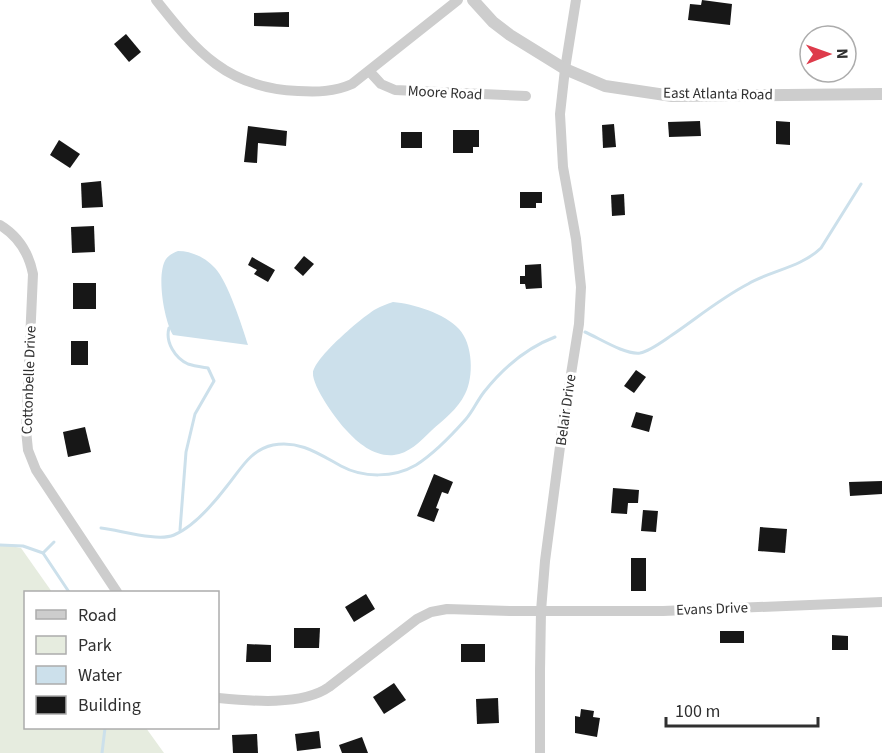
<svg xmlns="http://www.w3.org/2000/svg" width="882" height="753" font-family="'Source Sans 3',sans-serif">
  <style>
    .green { fill: #e6ecdf }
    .water { fill: #cce0eb }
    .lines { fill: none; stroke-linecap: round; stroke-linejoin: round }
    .stream { stroke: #cce0eb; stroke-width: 3 }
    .building { fill: #171717 }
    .minor { stroke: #cdcdcd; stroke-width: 10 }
    .tertiary { stroke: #cdcdcd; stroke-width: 12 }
    .labels { text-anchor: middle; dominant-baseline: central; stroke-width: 6; stroke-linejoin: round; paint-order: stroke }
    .street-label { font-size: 15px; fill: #303030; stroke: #fff }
  </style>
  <rect width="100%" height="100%" fill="#fff"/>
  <!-- green -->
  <polygon class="green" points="0,544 21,548 52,592 26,592 26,728 146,728 164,753 0,753"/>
  <!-- water -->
  <g class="water">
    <path d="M178 251C192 251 206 258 215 268 228 282 242 326 248 345L173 335C164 320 156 274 166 259 169 255 173 253 178 251Z"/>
    <path d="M393 302C414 304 444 313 459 329 473 344 474 377 465 394 458 409 443 420 431 431 421 441 408 454 394 455 375 457 359 444 347 431 337 421 312 386 313 373 314 358 362 317 376 309 381 306 387 304 393 302Z"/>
  </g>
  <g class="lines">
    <!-- stream -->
    <g class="stream">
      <path d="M169 328C165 342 175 358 188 364 194 366 202 367 208 368L214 381 195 414 186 452 180 530"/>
      <path d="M585 332C599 338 625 355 640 353 650 351 663 341 672 335 697 318 721 298 748 284 772 270 800 268 821 248L861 184"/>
      <path d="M101 528C120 530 157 542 174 535 193 527 214 503 227 486 241 469 250 450 273 445 300 440 319 454 341 466 363 478 394 478 416 465 435 453 451 436 466 419 473 411 477 401 484 392 503 368 526 348 555 337"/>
      <polyline points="0,545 23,546 43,553 69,592"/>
      <polyline points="43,553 54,542"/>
      <polyline points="102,753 105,728"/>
    </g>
  </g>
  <!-- building -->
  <g class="building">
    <polygon points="702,0 732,4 730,25 688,20 690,4 701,5"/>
    <polygon points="289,12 289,27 254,26 254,13"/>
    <polygon points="126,34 141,52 129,62 114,44"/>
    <polygon points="700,121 701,136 669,137 668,122"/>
    <polygon points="776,121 790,122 790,145 776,144"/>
    <polygon points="614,124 616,147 603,148 602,125"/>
    <polygon points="248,126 287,131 286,146 258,143 257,163 244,162"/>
    <polygon points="453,130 479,130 479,147 473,147 473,153 453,153"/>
    <rect x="401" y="132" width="21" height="16"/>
    <polygon points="59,140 80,154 70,168 50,155"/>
    <polygon points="101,181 103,207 82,208 81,183"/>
    <polygon points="520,192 542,192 542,203 536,203 536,208 520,208"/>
    <polygon points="624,194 625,215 612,216 611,195"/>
    <polygon points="94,226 95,252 72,253 71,227"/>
    <polygon points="304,256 314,264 303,276 294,268"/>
    <polygon points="252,257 275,270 268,282 254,274 257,270 248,265"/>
    <polygon points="541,264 542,288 526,289 525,284 520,284 520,276 525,276 525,265"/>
    <rect x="73" y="283" width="23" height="26"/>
    <rect x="71" y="341" width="17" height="24"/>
    <polygon points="636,370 646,377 634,393 624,386"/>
    <polygon points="636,412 653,416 649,432 631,427"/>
    <polygon points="85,427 91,452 68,457 63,432"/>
    <polygon points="434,474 453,482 448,494 442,492 436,508 439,509 434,522 417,516"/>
    <polygon points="882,481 882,494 850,496 849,482"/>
    <polygon points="613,488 639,490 638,503 628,503 627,514 611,513"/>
    <polygon points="643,510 658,511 656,532 641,531"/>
    <polygon points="760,527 787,529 785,553 758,551"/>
    <rect x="631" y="558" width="15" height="33"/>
    <polygon points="366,594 375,609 354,622 345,607"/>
    <polygon points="294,628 320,628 319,648 294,648"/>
    <rect x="720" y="631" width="24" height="12"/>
    <polygon points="832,635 848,636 848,650 832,650"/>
    <polygon points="247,644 271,645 271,662 246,662"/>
    <rect x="461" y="644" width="24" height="18"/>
    <polygon points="394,683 406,700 384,714 373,697"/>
    <polygon points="498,698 499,723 477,724 476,699"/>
    <polygon points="581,709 594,711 593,717 600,718 597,737 575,733 575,716 580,717"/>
    <polygon points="319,731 321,748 297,751 295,734"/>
    <polygon points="257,734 258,753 233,753 232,735"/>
    <polygon points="362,737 368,753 342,753 339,745"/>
  </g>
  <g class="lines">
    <!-- minor -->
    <g class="minor">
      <path d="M156 0C197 52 227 88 298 91 317 92 334 92 352 84L458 0"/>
      <polyline points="370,72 381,84 395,90 526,96"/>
      <path d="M0 225C18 236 29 254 33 274L26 430 28 450 36 470 117 592"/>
      <path d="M218 698C250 701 302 706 329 687L417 619 431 612 447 609 510 611H663L882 602"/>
      <polyline points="540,753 540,671 541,611 545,561 563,424 579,324 581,287 576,239 563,167 560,114 565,69 576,0"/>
    </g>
    <!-- tertiary -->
    <polyline class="tertiary" points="473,0 493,22 510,35 565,69 605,86 672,96 882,94"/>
  </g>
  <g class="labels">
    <!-- street labels -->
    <g class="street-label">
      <text transform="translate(445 93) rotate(3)">Moore Road</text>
      <text transform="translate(718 94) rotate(1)">East Atlanta Road</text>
      <text transform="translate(29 380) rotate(-88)">Cottonbelle Drive</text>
      <text transform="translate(566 410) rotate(-82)">Belair Drive</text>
      <text transform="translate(712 609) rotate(-2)">Evans Drive</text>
    </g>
  </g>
  <!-- legend -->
  <rect x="24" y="591" width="195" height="138" fill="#ffffff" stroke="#acacac" stroke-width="1.5"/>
  <rect x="36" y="610" width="30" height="9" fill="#cdcdcd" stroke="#acacac" stroke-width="1.5"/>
  <text x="78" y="621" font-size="18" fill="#303030">Road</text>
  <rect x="36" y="636" width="30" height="18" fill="#e6ecdf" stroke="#acacac" stroke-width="1.5"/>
  <text x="78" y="651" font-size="18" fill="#303030">Park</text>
  <rect x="36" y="666" width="30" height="18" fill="#cce0eb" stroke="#acacac" stroke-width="1.5"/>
  <text x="78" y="681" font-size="18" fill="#303030">Water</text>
  <rect x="36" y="696" width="30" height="18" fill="#171717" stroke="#acacac" stroke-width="1.5"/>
  <text x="78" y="711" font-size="18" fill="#303030">Building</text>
  <!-- north arrow -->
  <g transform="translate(828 54) rotate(89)"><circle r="28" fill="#ffffff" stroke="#acacac" stroke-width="1.5"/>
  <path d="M0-4.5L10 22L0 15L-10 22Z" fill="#de3b4b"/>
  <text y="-9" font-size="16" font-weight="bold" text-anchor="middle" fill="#303030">N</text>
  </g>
  <!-- scale -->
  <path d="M666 717v9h152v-9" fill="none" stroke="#303030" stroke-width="3"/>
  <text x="675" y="717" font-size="18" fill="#303030" stroke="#ffffff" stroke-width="4.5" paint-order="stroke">100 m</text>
</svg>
